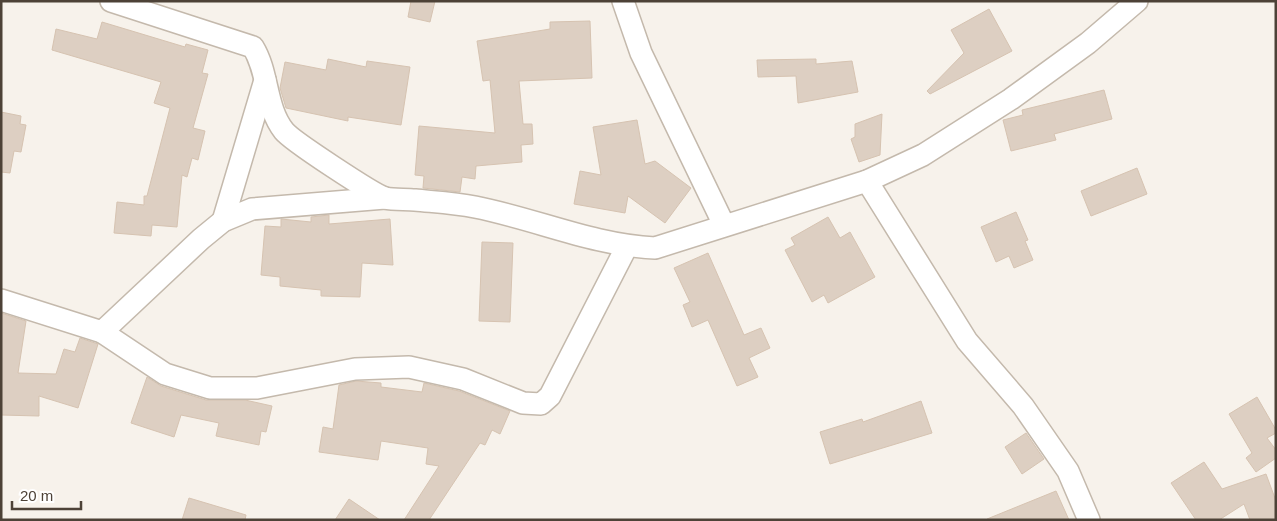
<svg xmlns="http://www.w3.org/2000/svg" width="1277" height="521" font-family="Helvetica,sans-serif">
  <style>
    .building { fill: #ddcfc2; stroke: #d6c3b1 }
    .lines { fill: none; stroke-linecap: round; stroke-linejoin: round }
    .street-casing { stroke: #c4b9ac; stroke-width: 24 }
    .street { stroke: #fff; stroke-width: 21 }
  </style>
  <rect width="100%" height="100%" fill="#f7f2eb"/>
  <!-- building -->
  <g class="building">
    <polygon points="411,1 435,1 430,22 408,17"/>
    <polygon points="989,9 1012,51 930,94 927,91 964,53 951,30"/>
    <polygon points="590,21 592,78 519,81 523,124 532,124 533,144 521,145 522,162 476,166 475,179 462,177 460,192 423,188 424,176 415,175 419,126 495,133 490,80 483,81 477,41 550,29 550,22"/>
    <polygon points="102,22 185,47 186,44 208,50 202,73 208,74 193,128 205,131 198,160 192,158 187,177 182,175 177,227 152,225 151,236 114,233 117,202 144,205 144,196 147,196 170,108 154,103 161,82 52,50 56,29 97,39"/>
    <polygon points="328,59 366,67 367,61 410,67 401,125 348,117 348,121 286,108 280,88 285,62 326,70"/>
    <polygon points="816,59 816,64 852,61 858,92 798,103 796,76 758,77 757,60"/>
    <polygon points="1104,90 1112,119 1054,134 1056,140 1011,151 1003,120 1023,115 1022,110"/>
    <polygon points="1,112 21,116 20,124 26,125 21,152 14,151 10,173 1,172"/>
    <polygon points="882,114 880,155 859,162 851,139 855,137 855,124"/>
    <polygon points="637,120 645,164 655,161 691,188 665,223 628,196 625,213 574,204 580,171 601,175 593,127"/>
    <polygon points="1137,168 1147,194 1091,216 1081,191"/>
    <polygon points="1016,212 1028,240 1025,241 1033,260 1014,268 1009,256 996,262 981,227"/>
    <polygon points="329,215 329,224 390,219 393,265 362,263 360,297 321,296 321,290 280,286 280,277 261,275 265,226 281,227 281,219 311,222 311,217"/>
    <polygon points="828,217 840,238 850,232 875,277 828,303 824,295 812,302 785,250 795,245 791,238"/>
    <polygon points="482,242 513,243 510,322 479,321"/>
    <polygon points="708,253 744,335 761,328 770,348 749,358 758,377 737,386 708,320 692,327 683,305 690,302 674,268"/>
    <polygon points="1,313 26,321 18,373 56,374 64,349 75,352 80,338 98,344 78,408 39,396 39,416 1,415"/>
    <polygon points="147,377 161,386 206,400 245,400 272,406 266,432 261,431 259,445 216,436 219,423 181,415 174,437 131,423"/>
    <polygon points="356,381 381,383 381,387 422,392 424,383 459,391 510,411 500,434 492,430 485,445 480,443 429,520 404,520 439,466 426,464 428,448 381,441 378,460 319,452 323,427 333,429 339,385"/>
    <polygon points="1257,397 1276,430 1276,433 1267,438 1276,450 1276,458 1256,472 1246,458 1252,453 1229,414"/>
    <polygon points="921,401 932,433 830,464 820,432 862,419 863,422"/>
    <polygon points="1026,433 1044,459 1022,474 1005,447"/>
    <polygon points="1204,462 1222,489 1266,474 1276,501 1276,520 1250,520 1244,504 1219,520 1196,520 1171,483"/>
    <polygon points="1056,491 1069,520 987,520 987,519"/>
    <polygon points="189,498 246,515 245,520 182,520"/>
    <polygon points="349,499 380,520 335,520"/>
  </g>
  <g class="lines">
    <!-- street casing -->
    <g class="street-casing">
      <g id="street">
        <path d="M111 1 253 47C269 73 265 107 284 131 292 141 373 194 385 198 394 200 406 199 415 200 435 202 455 203 475 207 536 219 593 245 655 248L867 181 923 155 1011 99 1088 43 1137 1"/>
        <polyline points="623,1 641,53 724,225"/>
        <polyline points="867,181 967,341 1023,406 1068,471 1089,520"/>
        <polyline points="223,221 265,80"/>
        <polyline points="1,300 102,332 165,374 210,388 257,388 355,369 409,367 463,379 523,403 541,404 550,396 627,246"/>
        <polyline points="102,332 201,239 223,221 252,209 385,198"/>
      </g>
    </g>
    <!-- street -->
    <use href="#street" class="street"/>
  </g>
  <!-- border -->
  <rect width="1277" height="521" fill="none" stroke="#4d4237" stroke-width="5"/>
  <!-- scale -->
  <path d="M12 501v8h69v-8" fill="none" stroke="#4d4237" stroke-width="2.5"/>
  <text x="20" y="501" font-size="15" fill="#4d4237" stroke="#ffffff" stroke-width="4" paint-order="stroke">20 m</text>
</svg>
